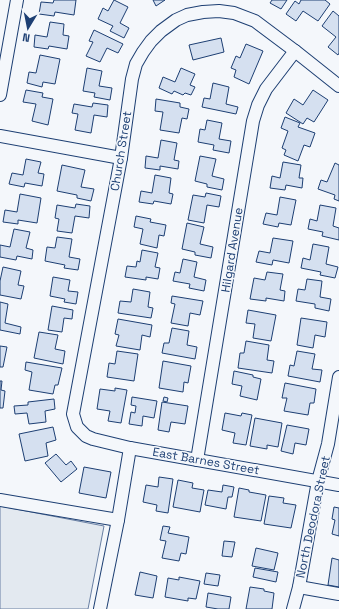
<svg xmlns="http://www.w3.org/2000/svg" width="339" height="609" font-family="'Space Grotesk',sans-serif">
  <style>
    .green { fill: #e3e9f0; stroke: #687fa3 }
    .building { fill: #d5e0f0; stroke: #1d3f73 }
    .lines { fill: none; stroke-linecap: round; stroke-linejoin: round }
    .minor-casing { stroke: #1d3f73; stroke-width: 14 }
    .minor { stroke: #f4f7fb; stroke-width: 12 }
    .labels { text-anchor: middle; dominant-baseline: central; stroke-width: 3; stroke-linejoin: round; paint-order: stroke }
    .street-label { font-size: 12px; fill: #1d3f73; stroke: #f4f7fb }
  </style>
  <rect width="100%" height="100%" fill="#f4f7fb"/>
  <!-- green -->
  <polygon class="green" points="0,506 104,526 88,609 0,609"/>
  <!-- building -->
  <g class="building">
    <polygon points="54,0 76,0 74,15 55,12 54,16 39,14 41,2 53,3"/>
    <polygon points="114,0 128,7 120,23 129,28 124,38 110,31 113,26 98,19 103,8 108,11"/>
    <polygon points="153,0 165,0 156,6"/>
    <polygon points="272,0 287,0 281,9 270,3"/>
    <polygon points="301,0 325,0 330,4 318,21 303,11 296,21 286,14 295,1 299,4"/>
    <polygon points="333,11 339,16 339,53 338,55 328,47 336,37 322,26"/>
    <polygon points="50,22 64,24 63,35 69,36 67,49 49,46 48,49 34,47 35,35 47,37"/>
    <polygon points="94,30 123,44 118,53 107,48 100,62 86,56 93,42 89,41"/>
    <polygon points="221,38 224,52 193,60 189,45"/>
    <polygon points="246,44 263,51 249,84 234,77 236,70 231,68 236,56 240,58"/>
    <polygon points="40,55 60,59 55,84 43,82 42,87 27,83 29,72 36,73"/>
    <polygon points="87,68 102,71 99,86 112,88 110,100 94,97 95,93 83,91"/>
    <polygon points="181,68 195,74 190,85 195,87 191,95 185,93 183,95 174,91 172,94 159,88 163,77 175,82"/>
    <polygon points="213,83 229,87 226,104 238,107 236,114 202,107 204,98 210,99"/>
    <polygon points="26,90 43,93 42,97 53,99 48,125 32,121 36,104 23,102"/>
    <polygon points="313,90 328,100 314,122 307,118 303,124 286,113 294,99 303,105"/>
    <polygon points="156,99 180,103 180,107 189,109 187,119 182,118 179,133 160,130 163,112 155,111"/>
    <polygon points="93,103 108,105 107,117 94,115 91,133 75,130 78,114 72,113 74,104 92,107"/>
    <polygon points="285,117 300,123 298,127 315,133 310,147 304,145 298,161 284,155 286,150 282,148 288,131 281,128"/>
    <polygon points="207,120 222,123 219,139 231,141 229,153 213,150 214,145 198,142 200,129 205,130"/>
    <polygon points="161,140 177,143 174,160 179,161 178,169 160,166 160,170 145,168 146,156 158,158"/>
    <polygon points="200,156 216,159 212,176 224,179 222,190 207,187 207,184 195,181"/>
    <polygon points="26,159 41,162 38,173 44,174 42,186 25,183 24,187 9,184 12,173 23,175"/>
    <polygon points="283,162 301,165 299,178 303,178 302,188 286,185 285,190 270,188 272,176 280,178"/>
    <polygon points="335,163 339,165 339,201 334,199 335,195 318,189 321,180 327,182"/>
    <polygon points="62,165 85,170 81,187 94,189 91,201 77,198 77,195 57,191"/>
    <polygon points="155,175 171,178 169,193 173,194 171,204 154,201 153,204 139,202 141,191 152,193"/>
    <polygon points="206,193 221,196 219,207 207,205 204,223 188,220 193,195 205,197"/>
    <polygon points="20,194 41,198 37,223 18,220 18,224 3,222 5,210 17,212"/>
    <polygon points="280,197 296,200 291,225 279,223 278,227 263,224 266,213 277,215"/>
    <polygon points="76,204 90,206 89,218 75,216 72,233 57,231 59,219 55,218 57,205 75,208"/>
    <polygon points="320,205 336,208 333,226 339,228 339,240 322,236 323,232 308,229 310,219 317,221"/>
    <polygon points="136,216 151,219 150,222 166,225 164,236 159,235 157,248 140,244 143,229 134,227"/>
    <polygon points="187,223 204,227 200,244 213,247 211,258 195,255 195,252 182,249"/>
    <polygon points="14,229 30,232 26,248 33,250 32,259 17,256 16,260 0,257 0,245 10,247"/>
    <polygon points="57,237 72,239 69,257 80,259 78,270 64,268 65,265 45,261 47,247 55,248"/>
    <polygon points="273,238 293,241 289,263 273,260 272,265 256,262 259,251 270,253"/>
    <polygon points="313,244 329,247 326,264 338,267 335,278 320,275 321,272 301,268 303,258 310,260"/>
    <polygon points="142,250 158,253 155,267 160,268 158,279 146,277 146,280 125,277 127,266 136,267 137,261 140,262"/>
    <polygon points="183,259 197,262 194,277 206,280 204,291 189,288 190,284 173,281 175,272 180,273"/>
    <polygon points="3,267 21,271 18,285 24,286 21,299 0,295 0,281"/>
    <polygon points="267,272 283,274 280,290 285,291 284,301 266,298 266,301 250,299 254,278 265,280"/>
    <polygon points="53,277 70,280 68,291 78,292 76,304 64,302 65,299 50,296"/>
    <polygon points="307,279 322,281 320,297 331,299 329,311 315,308 315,304 296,301 298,289 305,290"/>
    <polygon points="133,289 150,292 148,307 153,308 151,318 118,313 120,301 131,302"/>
    <polygon points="172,296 203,301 200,315 190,313 188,326 171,323 175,304 171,303"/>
    <polygon points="0,302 8,304 5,323 21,327 20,334 0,330"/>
    <polygon points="52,306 73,310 72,319 64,318 62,332 48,330"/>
    <polygon points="248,310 276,315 271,341 253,338 255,324 246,323"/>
    <polygon points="301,318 327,322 325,337 315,335 313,348 297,345"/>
    <polygon points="118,319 152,325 150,337 142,335 140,350 116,346 119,335 115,334"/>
    <polygon points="172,328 189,331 187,345 197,347 195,359 162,353 164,343 169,343"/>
    <polygon points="39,332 58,335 55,349 65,351 63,364 34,358"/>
    <polygon points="246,341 269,345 267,360 274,361 272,373 238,368 240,353 244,353"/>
    <polygon points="0,346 7,347 3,367 0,367"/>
    <polygon points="117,351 138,354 134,381 107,377 109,363 115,364"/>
    <polygon points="297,351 315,354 312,369 322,370 320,382 288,376 290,365 294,366"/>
    <polygon points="163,361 191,366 188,383 184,382 183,392 159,388"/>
    <polygon points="26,362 62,368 58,385 55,385 53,394 29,390 32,372 25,370"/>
    <polygon points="234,371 253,375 253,377 261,379 257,400 240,396 242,386 232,384"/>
    <polygon points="0,381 2,381 1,390 5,391 3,408 0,408"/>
    <polygon points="285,383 316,389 314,403 310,403 308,415 284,411 287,398 282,398"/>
    <polygon points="115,388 127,390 121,423 108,421 110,411 97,409 100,389 115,391"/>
    <polygon points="132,397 157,401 154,418 143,416 142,426 129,424 131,412 135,413 136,406 131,405"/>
    <polygon points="164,397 168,398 167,402 163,401"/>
    <polygon points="54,399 55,409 45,411 46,422 29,424 27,413 15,414 14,406 28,405 28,402"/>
    <polygon points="162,402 188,406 185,424 171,422 169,432 158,430"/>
    <polygon points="225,413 241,416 242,413 252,415 246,445 233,443 235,433 222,430"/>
    <polygon points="255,418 282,423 278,447 267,445 267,449 250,446"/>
    <polygon points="287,425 309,429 306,445 295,443 293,454 281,451"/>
    <polygon points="53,427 56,440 46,443 48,456 25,461 19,434"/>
    <polygon points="56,454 66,465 71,461 77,469 61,482 45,463"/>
    <polygon points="84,467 111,472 106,498 79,493"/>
    <polygon points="159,477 173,479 168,513 156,511 157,505 143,502 146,485 158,487"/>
    <polygon points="178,480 193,483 192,488 204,490 200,512 173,507"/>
    <polygon points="223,485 234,487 232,497 228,497 226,509 205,505 208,490 222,492"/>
    <polygon points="239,488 249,490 249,492 266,495 261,521 234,517"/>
    <polygon points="269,496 284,498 283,503 296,505 291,528 264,524"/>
    <polygon points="334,507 339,508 339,536 332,534 335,520 332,519"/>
    <polygon points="163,526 170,527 168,533 189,537 186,554 181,553 179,561 162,558 166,541 160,540"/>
    <polygon points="224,541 235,542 232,557 222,556"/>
    <polygon points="256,548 278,553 274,570 252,566"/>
    <polygon points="332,558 339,560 339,587 328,585"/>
    <polygon points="255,568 278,572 276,582 253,577"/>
    <polygon points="140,572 157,576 153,598 135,595"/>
    <polygon points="206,573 220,575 218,586 204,584"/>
    <polygon points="179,577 200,581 196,599 188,598 188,601 165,597 168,578 179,580"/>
    <polygon points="250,587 264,589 264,591 274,593 272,609 246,609"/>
    <polygon points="208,593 231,597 229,609 218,609 206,607"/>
  </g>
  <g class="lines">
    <!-- minor casing -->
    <g class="minor-casing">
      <g id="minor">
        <polyline points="339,86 295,51 255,21 234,13 219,11 203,12 187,15 176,20 161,31 151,41 143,52 136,64 132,79 121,158 73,414 77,427 86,436 93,439 130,448 339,485"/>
        <polyline points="0,95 17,0"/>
        <polyline points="0,136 121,158"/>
        <polyline points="197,460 253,121 258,105 266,89 295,51"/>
        <polyline points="0,500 118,520"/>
        <polyline points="299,587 339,594"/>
        <polyline points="100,609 118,520 130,448"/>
        <polyline points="293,609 299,587 318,481 328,444 339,377"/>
      </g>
    </g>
    <!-- minor -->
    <use href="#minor" class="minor"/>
  </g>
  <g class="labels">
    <!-- street labels -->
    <g class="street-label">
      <text transform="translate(121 151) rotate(-81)">Church Street</text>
      <text transform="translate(232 250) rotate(-81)">Hilgard Avenue</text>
      <text transform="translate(206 461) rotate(10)">East Barnes Street</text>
      <text transform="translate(313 517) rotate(-78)">North Deodora Street</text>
    </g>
  </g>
  <!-- north arrow -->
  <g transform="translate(28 28) rotate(190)" stroke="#f4f7fb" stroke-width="3" paint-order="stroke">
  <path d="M0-3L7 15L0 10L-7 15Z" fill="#1d3f73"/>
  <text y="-6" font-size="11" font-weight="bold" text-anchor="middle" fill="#1d3f73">N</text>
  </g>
</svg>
